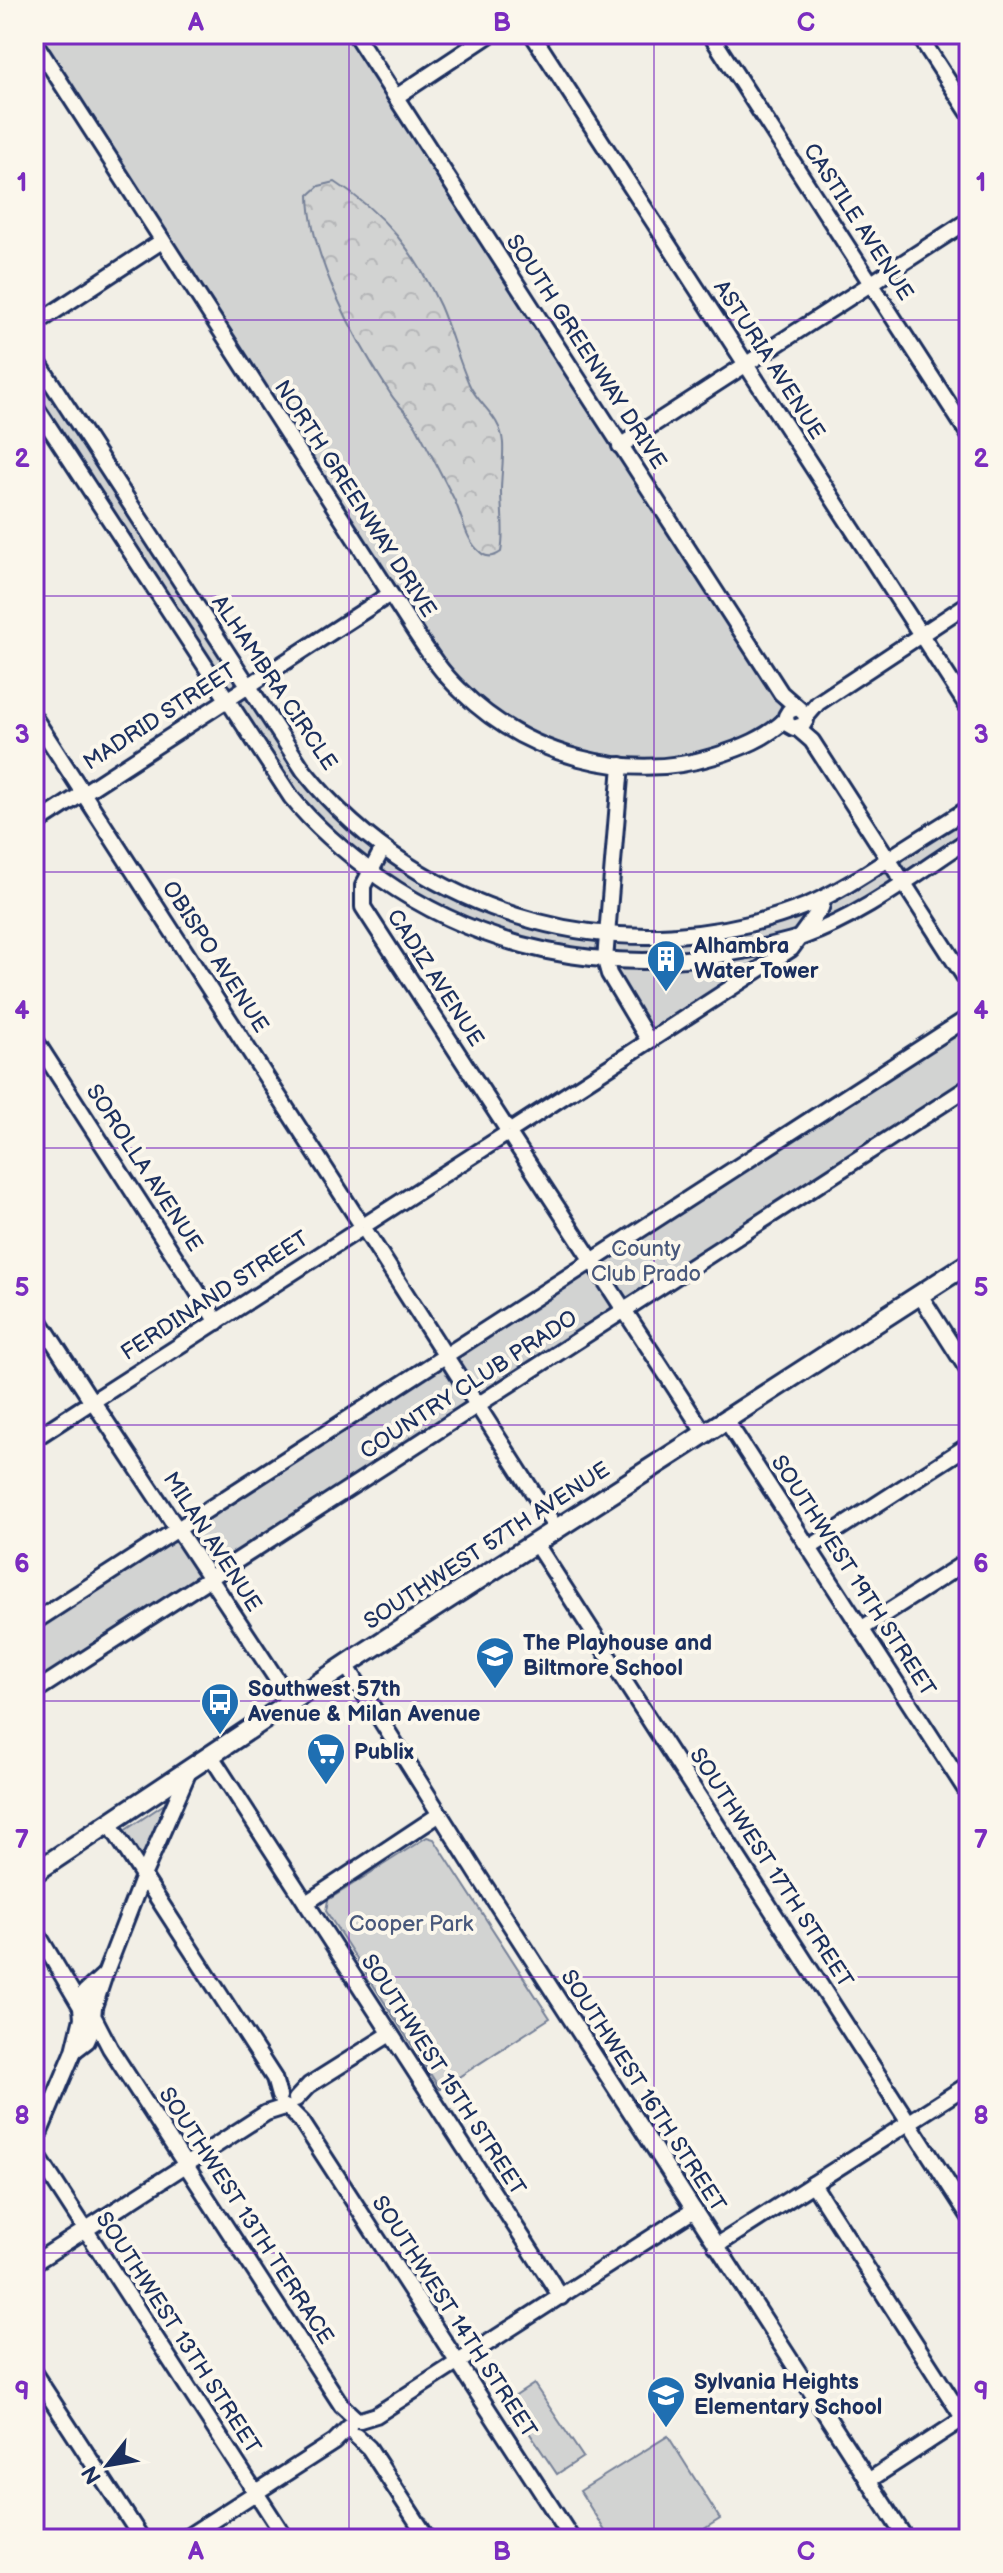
<svg xmlns="http://www.w3.org/2000/svg" width="1003" height="2573" font-family="'Balsamiq Sans',sans-serif">
  <style>
    .green { fill: #d2d3d2; stroke: #768198; stroke-width: 2 }
    .forest { fill: url(#forest-crowns); stroke: #768198; stroke-width: 2 }
    .lines { fill: none; stroke-linecap: round; stroke-linejoin: round }
    .minor-casing { stroke: #1b2f5e; stroke-width: 20 }
    .major-casing { stroke: #1b2f5e; stroke-width: 24 }
    .minor { stroke: #fbf7ec; stroke-width: 14 }
    .major { stroke: #fbf7ec; stroke-width: 18 }
    .grid { fill: none; stroke: #7b2cbf; stroke-width: 2; stroke-opacity: 0.55 }
    .labels { text-anchor: middle; dominant-baseline: central; stroke-width: 8; stroke-linejoin: round; paint-order: stroke }
    .street-label { font-size: 22px; fill: #1b2f5e; stroke: #fbf7ec }
    .poi-label { font-size: 22px; font-weight: bold; fill: #1b2f5e; stroke: #fbf7ec; text-anchor: start }
    .park-label { font-size: 22px; fill: #49587b; stroke: #fbf7ec }
    .neatline { fill: none; stroke: #7b2cbf; stroke-width: 3 }
    .grid-label { font-size: 26px; text-anchor: middle; font-weight: bold; fill: #7b2cbf }
  </style>
  <defs>
    <pattern id="forest-crowns" width="20" height="18" patternUnits="userSpaceOnUse" patternTransform="scale(2)"><rect width="20" height="18" fill="#d2d3d2"/><path d="M2 6a3 3 0 1 1 6 0M12 15a3 3 0 1 1 6 0" fill="none" stroke="#b4b5b7"/></pattern>
  </defs>
  <rect width="100%" height="100%" fill="#f2efe6"/>
  <filter id="ink" filterUnits="userSpaceOnUse"><feTurbulence type="fractalNoise" baseFrequency=".0125" numOctaves="2"/><feDisplacementMap in="SourceGraphic" scale="16" xChannelSelector="R" yChannelSelector="G"/><feConvolveMatrix kernelMatrix="1 2 1 2 8 2 1 2 1" color-interpolation-filters="sRGB"/></filter>
  <g filter="url(#ink)">
    <!-- green -->
    <g class="green">
      <path d="M35 34H349L780 700 782 714 778 721C764 729 750 739 735 745 668 771 565 765 506 722 486 707 468 690 450 674Z"/>
      <polygon points="34,368 236,679 234,686 227,688 221,685 34,393"/>
      <polygon points="244,699 249,699 373,846 375,855 366,861 303,806 239,710 239,703"/>
      <polygon points="969,813 969,834 911,871 903,868 902,862 907,853"/>
      <polygon points="385,857 458,899 491,914 526,925 591,938 597,943 595,953 567,952 462,920 378,869"/>
      <polygon points="883,870 890,875 891,883 888,886 841,916 811,928 833,899"/>
      <polygon points="812,910 798,932 713,952 617,955 614,948 615,943 620,940"/>
      <polygon points="760,954 764,960 655,1030 645,1026 616,977 615,970 619,966"/>
      <path d="M969 1022V1083L629 1299C617 1293 605 1274 605 1261Z"/>
      <path d="M583 1272 595 1275C604 1289 618 1301 607 1317L481 1395 476 1392 457 1363V1357Z"/>
      <polygon points="442,1366 448,1368 467,1398 466,1406 214,1567 207,1565 188,1536 188,1531"/>
      <path d="M175 1540C187 1546 199 1565 199 1578L34 1688V1628L168 1542Z"/>
      <polygon points="163,1805 164,1807 143,1859 140,1859 124,1831"/>
      <polygon points="427,1837 434,1839 550,2018 440,2089 326,1911 328,1900"/>
      <polygon points="534,2384 583,2457 557,2474 508,2401"/>
      <polygon points="668,2436 720,2519 688,2539 610,2539 580,2491"/>
    </g>
    <!-- forest -->
    <path class="forest" d="M335 182C385 214 415 252 440 306 451 331 458 360 470 386 479 405 501 417 503 443 504 458 501 476 501 491 501 511 505 533 501 552 494 557 487 559 480 552 465 540 462 514 453 497 441 474 429 450 416 426 409 414 397 405 390 393 356 341 310 257 309 195L319 186Z"/>
    <g class="lines">
      <!-- minor casing -->
      <g class="minor-casing">
        <g id="minor">
          <polyline points="355,34 781,693 805,714 806,720 803,725 794,728 787,724 786,716 789,711 797,708"/>
          <polyline points="532,34 969,709"/>
          <polyline points="710,34 969,435"/>
          <polyline points="918,34 969,113"/>
          <path d="M34 41 415 632C428 652 442 673 460 690 525 755 627 784 715 756 741 748 767 738 786 719"/>
          <polyline points="396,97 491,34"/>
          <polyline points="34,325 162,241"/>
          <path d="M34 356 304 771C423 920 630 977 808 905 836 893 861 877 887 860 914 842 942 825 969 808"/>
          <path d="M34 404 291 797C317 829 347 854 380 878 484 951 607 975 731 953 755 949 779 944 802 937 861 917 917 873 969 839"/>
          <polyline points="620,446 969,220"/>
          <polyline points="34,717 359,1221"/>
          <polyline points="806,717 818,703 969,603"/>
          <polyline points="797,728 812,741 969,984"/>
          <polyline points="621,765 605,960 609,974 649,1041"/>
          <polyline points="34,825 390,594"/>
          <polyline points="383,848 363,886 363,907 505,1126"/>
          <polyline points="34,1038 217,1322"/>
          <polyline points="515,1128 791,949 821,908 824,898"/>
          <polyline points="512,1138 705,1434"/>
          <polyline points="368,1223 503,1136"/>
          <polyline points="367,1233 557,1530"/>
          <polyline points="920,1295 969,1372"/>
          <polyline points="34,1312 89,1397"/>
          <polyline points="98,1398 357,1231"/>
          <polyline points="96,1406 291,1701"/>
          <polyline points="726,1420 969,1795"/>
          <polyline points="34,1439 88,1404"/>
          <polyline points="536,1544 969,2216"/>
          <polyline points="809,1548 969,1445"/>
          <polyline points="34,1622 969,1017"/>
          <polyline points="861,1629 969,1560"/>
          <polyline points="346,1665 478,1875 906,2539"/>
          <polyline points="34,1692 969,1087"/>
          <polyline points="211,1756 561,2297"/>
          <polyline points="109,1823 274,2078 279,2096"/>
          <polyline points="306,1903 440,1814"/>
          <polyline points="34,1928 81,2007"/>
          <polyline points="95,2019 110,2048 342,2406 357,2420"/>
          <polyline points="74,2051 87,2041 92,2030 94,2007 105,1974 143,1876 189,1771"/>
          <polyline points="296,2099 309,2085 390,2034"/>
          <polyline points="288,2108 302,2122 572,2539"/>
          <polyline points="34,2146 74,2051 82,2018 81,2007 85,1992 105,1974"/>
          <polyline points="34,2150 286,2539"/>
          <polyline points="813,2184 969,2427"/>
          <polyline points="716,2246 969,2084"/>
          <polyline points="34,2263 266,2113 285,2107"/>
          <polyline points="34,2373 142,2539"/>
          <polyline points="360,2420 376,2415 694,2210"/>
          <polyline points="356,2436 369,2448 428,2539"/>
          <polyline points="868,2481 969,2415"/>
          <polyline points="184,2539 334,2442 349,2427"/>
        </g>
      </g>
      <!-- major casing -->
      <g class="major-casing">
        <polyline id="major" points="34,1873 358,1657 969,1263"/>
      </g>
      <!-- minor -->
      <use href="#minor" class="minor"/>
      <!-- major -->
      <use href="#major" class="major"/>
    </g>
  </g>
  <!-- grid -->
  <path class="grid" d="M349 34V2539M654 34V2539M34 320H969M34 596H969M34 872H969M34 1148H969M34 1425H969M34 1701H969M34 1977H969M34 2253H969"/>
  <!-- icons -->
  <defs>
    <g id="building-pin" transform="scale(2)"><path d="M0 17L-7.5 6A9.5 9.5 0 1 1 7.5 6Z" fill="#1f6fb2" stroke="#fbf7ec"/><path d="M-4-6H4V6H1V3H-1V6H-4ZM-2.5-4.3h1.7v1.8h-1.7ZM.8-4.3h1.7v1.8H.8ZM-2.5-1h1.7V.8h-1.7ZM.8-1h1.7V.8H.8Z" fill="#fff"/></g>
    <g id="school-pin" transform="scale(2)"><path d="M0 17L-7.5 6A9.5 9.5 0 1 1 7.5 6Z" fill="#1f6fb2" stroke="#fbf7ec"/><path d="M0-5L7-2L0 1L-7-2ZM-4 1L0 2.5L4 1V4Q0 6-4 4Z" fill="#fff"/></g>
    <g id="bus-pin" transform="scale(2)"><path d="M0 17L-7.5 6A9.5 9.5 0 1 1 7.5 6Z" fill="#1f6fb2" stroke="#fbf7ec"/><path d="M-5-6H5V4H4V6H2V4H-2V6H-4V4H-5ZM-3.5-4V0h7V-4ZM-3.5 1.2v1.5H-2V1.2ZM2 1.2v1.5H3.5V1.2Z" fill="#fff"/></g>
    <g id="supermarket-pin" transform="scale(2)"><path d="M0 17L-7.5 6A9.5 9.5 0 1 1 7.5 6Z" fill="#1f6fb2" stroke="#fbf7ec"/><path d="M-6-5.5h2.5l.6 2H6L4.5 2H-2.5L-4.4-4H-6ZM-1.5 3.2a1.3 1.3 0 1 0 .1 0ZM3 3.2a1.3 1.3 0 1 0 .1 0Z" fill="#fff"/></g>
  </defs>
  <g fill-rule="evenodd">
    <use href="#building-pin" x="666" y="959"/>
    <use href="#school-pin" x="495" y="1656"/>
    <use href="#bus-pin" x="220" y="1702"/>
    <use href="#supermarket-pin" x="326" y="1752"/>
    <use href="#school-pin" x="666" y="2395"/>
  </g>
  <g class="labels">
    <!-- street labels -->
    <g class="street-label">
      <text transform="translate(858 222) rotate(57)">CASTILE AVENUE</text>
      <text transform="translate(586 352) rotate(57)">SOUTH GREENWAY DRIVE</text>
      <text transform="translate(769 360) rotate(57)">ASTURIA AVENUE</text>
      <text transform="translate(355 499) rotate(57)">NORTH GREENWAY DRIVE</text>
      <text transform="translate(274 683) rotate(56)">ALHAMBRA CIRCLE</text>
      <text transform="translate(160 717) rotate(-33)">MADRID STREET</text>
      <text transform="translate(215 957) rotate(57)">OBISPO AVENUE</text>
      <text transform="translate(435 978) rotate(57)">CADIZ AVENUE</text>
      <text transform="translate(144 1168) rotate(57)">SOROLLA AVENUE</text>
      <text transform="translate(215 1296) rotate(-33)">FERDINAND STREET</text>
      <text transform="translate(469 1385) rotate(-33)">COUNTRY CLUB PRADO</text>
      <text transform="translate(212 1542) rotate(57)">MILAN AVENUE</text>
      <text transform="translate(487 1546) rotate(-33)">SOUTHWEST 57TH AVENUE</text>
      <text transform="translate(853 1576) rotate(57)">SOUTHWEST 19TH STREET</text>
      <text transform="translate(771 1868) rotate(57)">SOUTHWEST 17TH STREET</text>
      <text transform="translate(443 2075) rotate(57)">SOUTHWEST 15TH STREET</text>
      <text transform="translate(643 2091) rotate(57)">SOUTHWEST 16TH STREET</text>
      <text transform="translate(246 2216) rotate(57)">SOUTHWEST 13TH TERRACE</text>
      <text transform="translate(454 2317) rotate(57)">SOUTHWEST 14TH STREET</text>
      <text transform="translate(178 2333) rotate(57)">SOUTHWEST 13TH STREET</text>
    </g>
    <!-- poi labels -->
    <g class="poi-label">
      <text x="694" y="946">Alhambra<tspan x="694" dy="25">Water Tower</tspan></text>
      <text x="523" y="1643">The Playhouse and<tspan x="523" dy="25">Biltmore School</tspan></text>
      <text x="248" y="1689">Southwest 57th<tspan x="248" dy="25">Avenue &amp; Milan Avenue</tspan></text>
      <text x="354" y="1752">Publix</text>
      <text x="694" y="2382">Sylvania Heights<tspan x="694" dy="25">Elementary School</tspan></text>
    </g>
    <!-- park labels -->
    <g class="park-label">
      <text x="646" y="1249">County<tspan x="646" dy="25">Club Prado</tspan></text>
      <text x="411" y="1924">Cooper Park</text>
    </g>
  </g>
  <!-- margin -->
  <rect width="1003" height="2573" fill="none" stroke="#fbf7ec" stroke-width="88"/>
  <!-- north arrow -->
  <g transform="translate(108 2465) rotate(239)" stroke="#fbf7ec" stroke-width="6" paint-order="stroke">
  <path d="M0-6L14 30L0 20L-14 30Z" fill="#1b2f5e"/>
  <text y="-12" font-size="22" font-weight="bold" text-anchor="middle" fill="#1b2f5e">N</text>
  </g>
  <rect x="44" y="44" width="915" height="2485" class="neatline"/>
  <g class="grid-label">
    <text x="196" y="31">A</text>
    <text x="502" y="31">B</text>
    <text x="806" y="31">C</text>
    <text x="22" y="191">1</text>
    <text x="981" y="191">1</text>
    <text x="22" y="467">2</text>
    <text x="981" y="467">2</text>
    <text x="22" y="743">3</text>
    <text x="981" y="743">3</text>
    <text x="22" y="1019">4</text>
    <text x="981" y="1019">4</text>
    <text x="22" y="1296">5</text>
    <text x="981" y="1296">5</text>
    <text x="22" y="1572">6</text>
    <text x="981" y="1572">6</text>
    <text x="22" y="1848">7</text>
    <text x="981" y="1848">7</text>
    <text x="22" y="2124">8</text>
    <text x="981" y="2124">8</text>
    <text x="22" y="2400">9</text>
    <text x="981" y="2400">9</text>
    <text x="196" y="2560">A</text>
    <text x="502" y="2560">B</text>
    <text x="806" y="2560">C</text>
  </g>
</svg>
